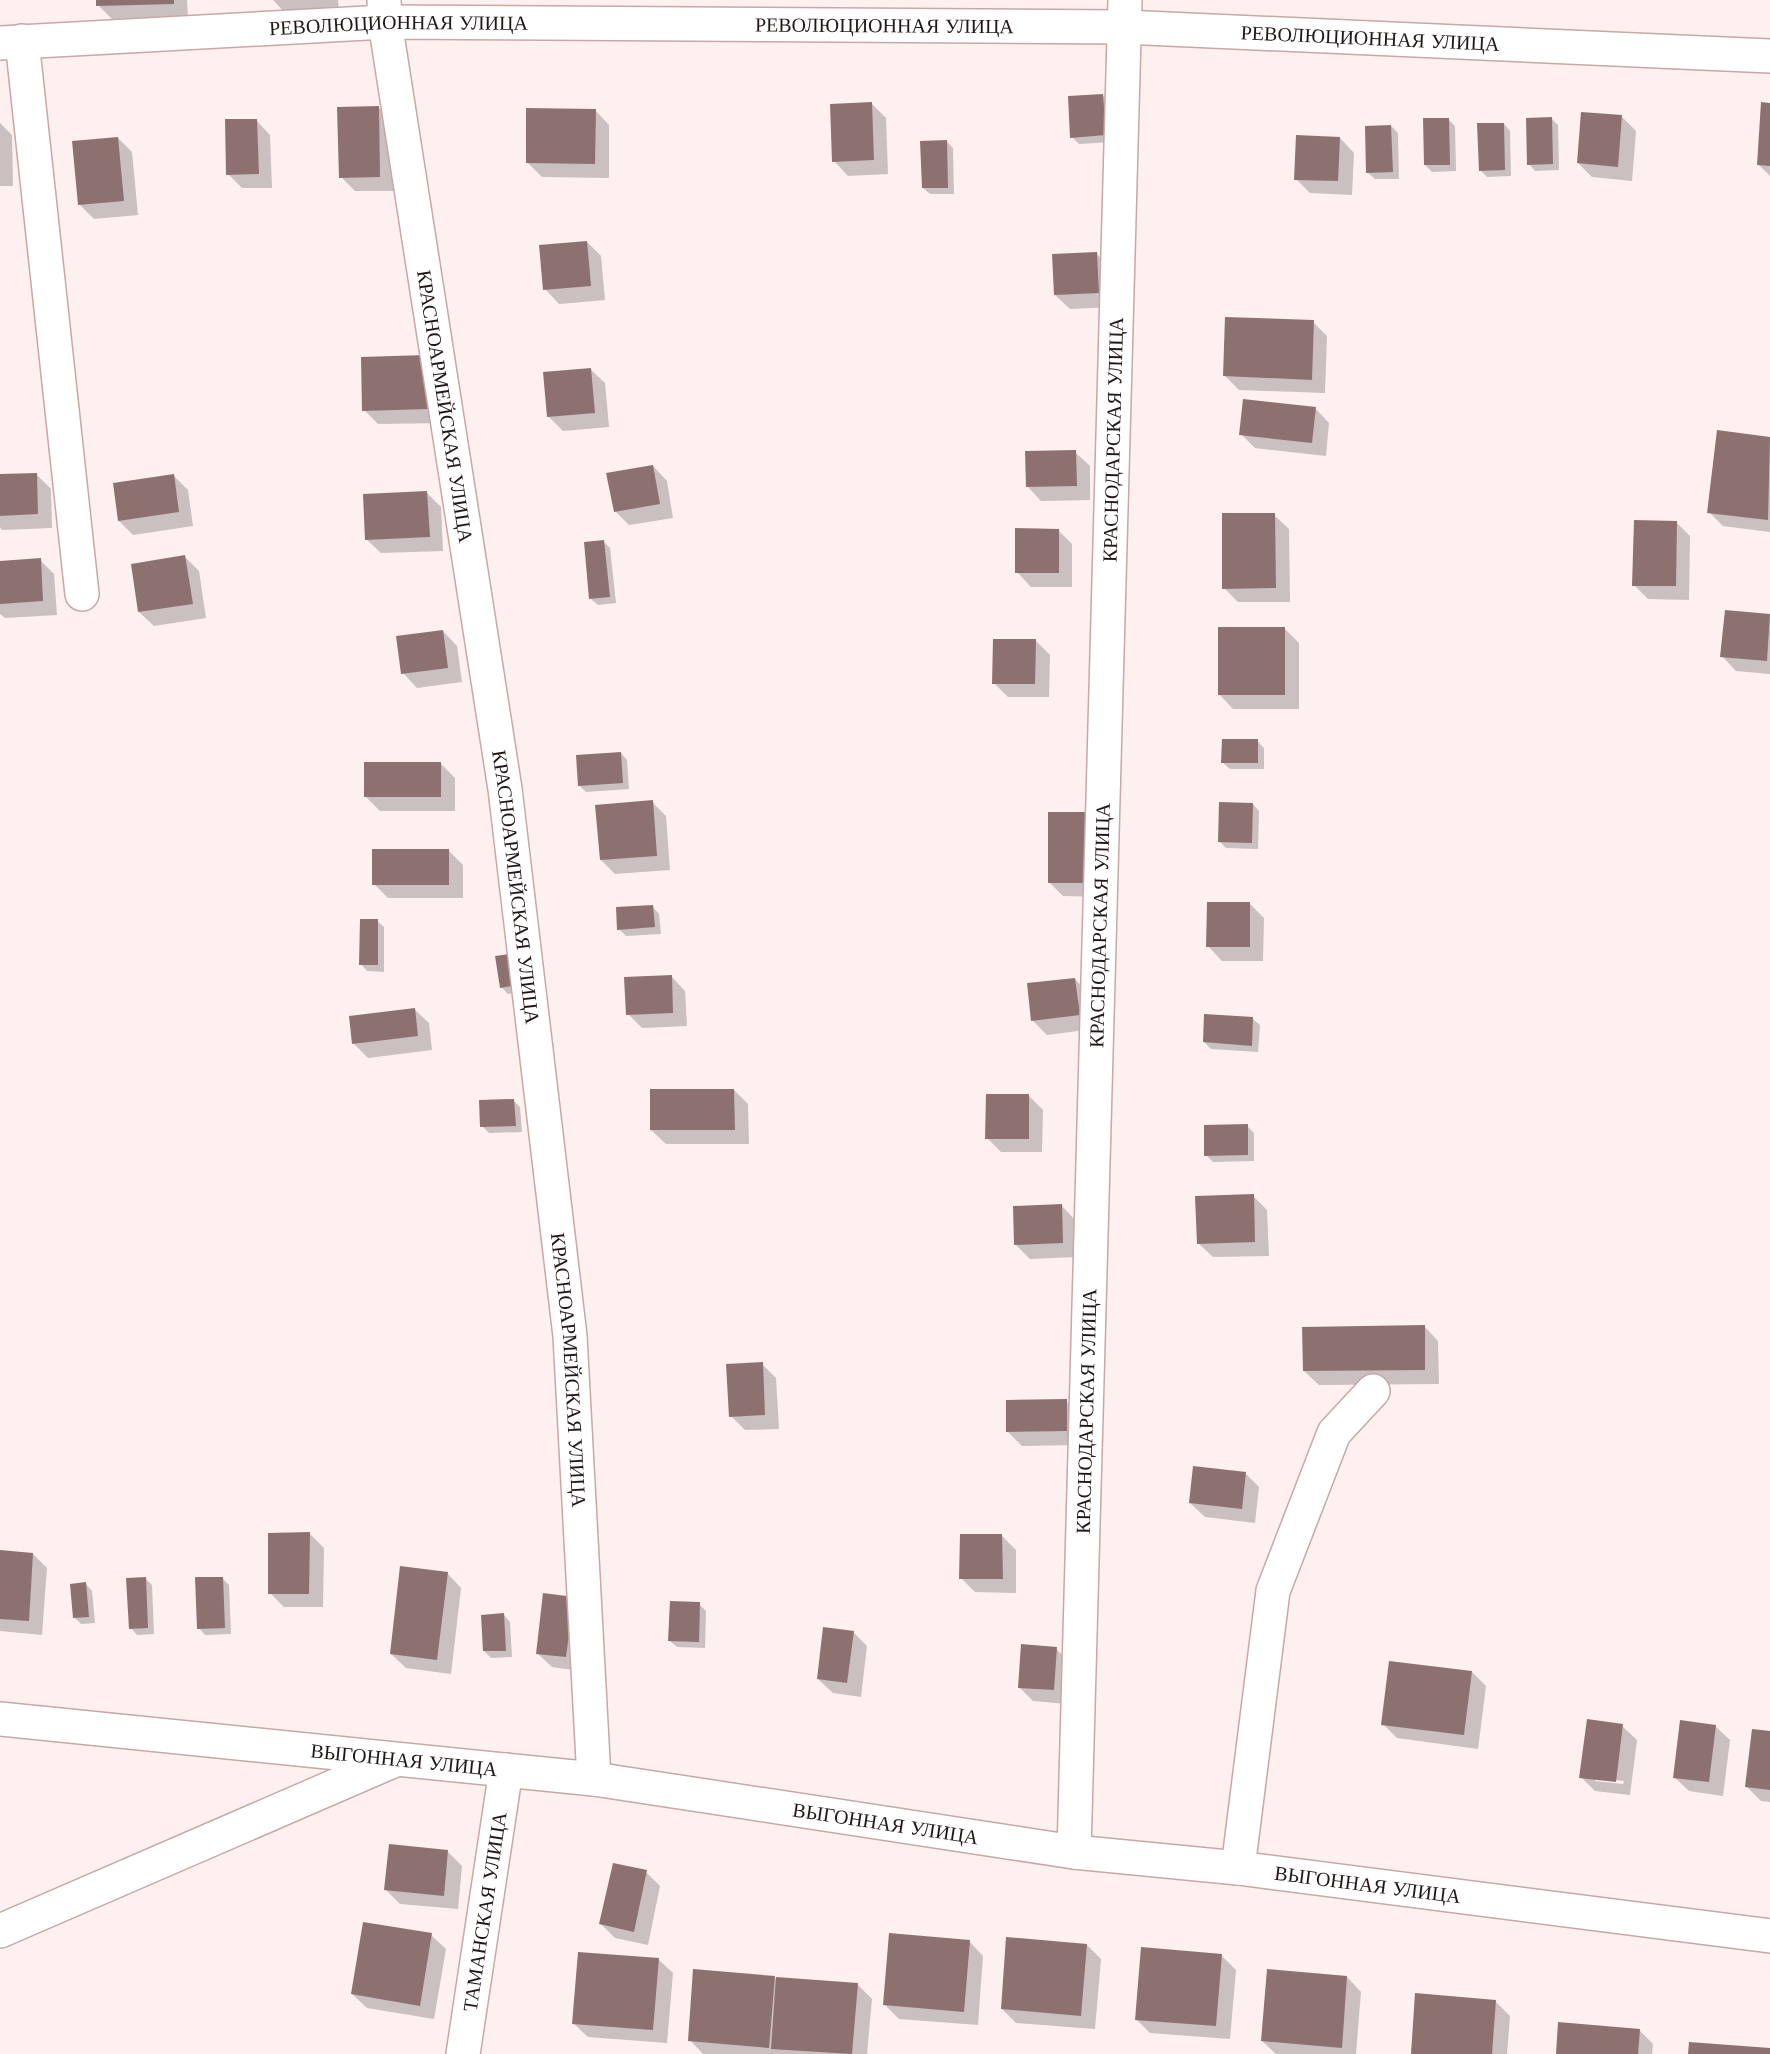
<svg xmlns="http://www.w3.org/2000/svg" width="1770" height="2054" font-family="'Libre Baskerville',serif">
  <style>
    .shadow { fill: #0003; fill-rule: evenodd }
    .building { fill: #8d7170 }
    .lines { fill: none; stroke-linecap: round; stroke-linejoin: round }
    .minor-casing { stroke: #c6a8a7; stroke-width: 36 }
    .minor { stroke: #fff; stroke-width: 33 }
    .labels { text-anchor: middle; dominant-baseline: central; stroke-width: 4.5; stroke-linejoin: round; paint-order: stroke }
    .street-label { font-size: 20px; fill: #221717; stroke: #fdf0ef }
  </style>
  <rect width="100%" height="100%" fill="#fdf0ef"/>
  <!-- shadow -->
  <g class="shadow">
    <polygon points="98,0 187,0 188,18 112,19 98,5"/>
    <polygon points="273,0 338,0 339,15 287,15"/>
    <polygon points="1103,96 1110,102 1112,142 1079,144 1072,137"/>
    <polygon points="872,104 886,118 888,174 848,176 834,161"/>
    <polygon points="1770,104 1770,176 1758,164"/>
    <polygon points="378,107 392,121 394,191 355,191 341,177"/>
    <polygon points="595,110 609,125 609,178 542,177 528,163"/>
    <polygon points="1622,117 1636,131 1632,181 1592,177 1578,163"/>
    <polygon points="1551,118 1558,125 1559,170 1535,171 1529,164"/>
    <polygon points="1448,119 1455,126 1456,171 1432,172 1425,165"/>
    <polygon points="256,120 270,135 272,188 242,188 228,174"/>
    <polygon points="0,123 12,135 13,186 0,186"/>
    <polygon points="1504,124 1510,131 1511,176 1487,177 1480,170"/>
    <polygon points="1391,126 1398,133 1399,179 1375,179 1368,173"/>
    <polygon points="118,138 132,152 138,215 94,219 80,205"/>
    <polygon points="1340,138 1354,153 1352,195 1310,193 1296,179"/>
    <polygon points="946,141 953,148 954,194 930,194 923,188"/>
    <polygon points="587,242 601,256 605,300 559,304 545,289"/>
    <polygon points="1096,253 1110,268 1112,307 1070,309 1055,295"/>
    <polygon points="1313,322 1327,336 1325,393 1239,390 1225,376"/>
    <polygon points="426,357 441,423 378,424 364,410"/>
    <polygon points="590,369 605,383 609,427 563,431 548,416"/>
    <polygon points="1315,408 1329,423 1326,456 1255,448 1241,434"/>
    <polygon points="1718,432 1770,438 1770,532 1723,526 1709,512"/>
    <polygon points="1075,452 1090,466 1090,500 1041,501 1027,486"/>
    <polygon points="653,466 667,481 673,518 629,525 615,511"/>
    <polygon points="36,474 51,489 52,528 2,530 0,527 0,475"/>
    <polygon points="174,476 188,490 193,526 133,535 119,521"/>
    <polygon points="427,493 441,507 443,551 381,553 366,539"/>
    <polygon points="1274,515 1289,529 1290,602 1238,602 1224,588"/>
    <polygon points="1676,522 1690,536 1689,600 1648,599 1634,585"/>
    <polygon points="1058,530 1072,544 1072,587 1031,587 1017,572"/>
    <polygon points="603,541 610,548 616,603 598,605 591,599"/>
    <polygon points="185,557 199,571 206,618 154,626 139,612"/>
    <polygon points="40,560 54,574 57,615 5,618 0,614 0,562"/>
    <polygon points="1726,612 1770,616 1770,674 1736,671 1722,656"/>
    <polygon points="1285,629 1299,643 1299,709 1233,709 1219,694"/>
    <polygon points="443,631 457,646 462,682 417,688 403,673"/>
    <polygon points="1035,640 1050,655 1049,697 1008,697 994,683"/>
    <polygon points="1257,741 1264,748 1264,769 1230,769 1223,763"/>
    <polygon points="621,753 627,760 629,789 586,792 579,785"/>
    <polygon points="441,764 455,778 455,811 380,811 366,797"/>
    <polygon points="652,802 666,816 670,870 615,874 601,860"/>
    <polygon points="1253,804 1259,811 1258,849 1226,848 1219,841"/>
    <polygon points="1050,813 1108,897 1063,896 1049,882"/>
    <polygon points="449,851 463,865 463,898 388,898 374,884"/>
    <polygon points="1249,903 1264,918 1263,961 1222,961 1208,946"/>
    <polygon points="653,907 659,914 661,934 626,936 619,929"/>
    <polygon points="377,921 384,927 384,972 367,971 361,964"/>
    <polygon points="525,953 536,990 508,994 501,987"/>
    <polygon points="671,976 685,991 687,1026 642,1028 628,1014"/>
    <polygon points="1075,979 1089,994 1093,1029 1047,1035 1032,1020"/>
    <polygon points="414,1009 429,1023 432,1050 368,1058 354,1044"/>
    <polygon points="1253,1019 1260,1025 1258,1052 1211,1049 1204,1042"/>
    <polygon points="734,1090 748,1104 749,1144 666,1144 651,1130"/>
    <polygon points="1028,1095 1043,1110 1042,1152 1001,1152 987,1138"/>
    <polygon points="513,1100 520,1107 522,1132 489,1133 482,1126"/>
    <polygon points="1247,1126 1254,1133 1254,1161 1213,1162 1206,1155"/>
    <polygon points="1253,1196 1267,1210 1269,1256 1213,1257 1198,1243"/>
    <polygon points="1061,1205 1075,1220 1076,1257 1030,1259 1016,1245"/>
    <polygon points="1424,1326 1438,1341 1439,1384 1319,1385 1304,1371"/>
    <polygon points="762,1364 776,1378 779,1429 745,1430 731,1416"/>
    <polygon points="1066,1401 1080,1415 1080,1445 1022,1446 1008,1432"/>
    <polygon points="1245,1473 1259,1487 1255,1523 1205,1517 1190,1503"/>
    <polygon points="310,1534 324,1548 323,1607 284,1607 270,1593"/>
    <polygon points="1002,1536 1016,1550 1016,1593 975,1592 961,1578"/>
    <polygon points="0,1552 33,1554 47,1568 42,1635 0,1631"/>
    <polygon points="447,1573 461,1588 451,1674 406,1668 391,1654"/>
    <polygon points="145,1578 152,1585 154,1634 137,1635 131,1628"/>
    <polygon points="222,1578 229,1585 231,1634 205,1635 199,1628"/>
    <polygon points="86,1584 92,1591 95,1623 81,1624 74,1617"/>
    <polygon points="573,1598 580,1671 552,1667 537,1653"/>
    <polygon points="699,1604 706,1611 705,1648 677,1647 670,1641"/>
    <polygon points="504,1615 510,1622 512,1657 491,1658 484,1651"/>
    <polygon points="853,1632 867,1646 861,1697 833,1693 818,1679"/>
    <polygon points="1056,1649 1071,1663 1067,1704 1033,1701 1019,1687"/>
    <polygon points="1472,1672 1486,1686 1478,1749 1397,1738 1383,1724"/>
    <path d="M1622 1726 1637 1740 1630 1795 1595 1791 1581 1777ZM1595 1778 1624 1781 1623 1784 1595 1781Z"/>
    <polygon points="1715,1726 1730,1740 1723,1796 1689,1791 1674,1777"/>
    <polygon points="1770,1733 1770,1802 1761,1801 1746,1786"/>
    <polygon points="448,1852 462,1866 458,1909 400,1904 386,1890"/>
    <polygon points="646,1872 660,1886 648,1945 615,1938 601,1924"/>
    <polygon points="431,1935 446,1949 434,2019 367,2008 352,1994"/>
    <polygon points="969,1941 983,1956 978,2025 899,2019 885,2005"/>
    <polygon points="1087,1945 1101,1959 1095,2029 1016,2023 1002,2009"/>
    <polygon points="1221,1955 1236,1970 1230,2039 1150,2033 1136,2019"/>
    <polygon points="658,1959 673,1973 667,2043 588,2037 573,2023"/>
    <polygon points="774,1977 778,1981 857,1984 872,1999 867,2054 703,2054 690,2040"/>
    <polygon points="1347,1977 1361,1992 1356,2054 1276,2054 1262,2041"/>
    <polygon points="1496,2002 1510,2016 1507,2054 1412,2054"/>
    <polygon points="1639,2030 1653,2044 1652,2054 1557,2054"/>
  </g>
  <!-- building -->
  <g class="building">
    <polygon points="96,0 174,0 174,4 96,6"/>
    <polygon points="1103,94 1106,135 1070,138 1068,96"/>
    <polygon points="872,102 874,160 832,162 830,104"/>
    <polygon points="1761,102 1770,103 1770,166 1757,165"/>
    <polygon points="379,106 380,177 339,178 337,107"/>
    <polygon points="526,108 596,109 595,164 526,163"/>
    <polygon points="1581,112 1622,115 1618,167 1577,163"/>
    <polygon points="1552,117 1553,164 1527,165 1526,118"/>
    <polygon points="1423,118 1449,118 1450,165 1424,165"/>
    <polygon points="225,119 257,119 259,174 226,175"/>
    <polygon points="1477,123 1504,123 1505,170 1479,171"/>
    <polygon points="1391,125 1393,172 1366,173 1365,126"/>
    <polygon points="1296,135 1340,137 1338,181 1294,180"/>
    <polygon points="118,137 124,201 78,205 72,141"/>
    <polygon points="947,140 948,188 922,188 920,141"/>
    <polygon points="587,241 591,286 543,290 539,245"/>
    <polygon points="1097,252 1099,293 1054,295 1052,254"/>
    <polygon points="1225,317 1314,320 1312,380 1223,376"/>
    <polygon points="426,355 428,409 362,411 361,357"/>
    <polygon points="591,368 595,413 547,417 543,372"/>
    <polygon points="1243,399 1316,407 1312,443 1239,435"/>
    <polygon points="1717,430 1770,437 1768,520 1707,513"/>
    <polygon points="1076,450 1077,486 1026,487 1025,451"/>
    <polygon points="653,465 660,504 614,512 606,473"/>
    <polygon points="37,473 38,514 0,516 0,474"/>
    <polygon points="174,474 179,512 118,521 113,483"/>
    <polygon points="427,491 430,537 365,540 363,494"/>
    <polygon points="1222,513 1275,513 1276,588 1222,589"/>
    <polygon points="1634,520 1677,521 1676,586 1632,586"/>
    <polygon points="1015,528 1059,529 1059,573 1015,573"/>
    <polygon points="604,540 610,597 589,599 584,542"/>
    <polygon points="185,555 193,604 138,612 131,564"/>
    <polygon points="41,558 43,601 0,604 0,561"/>
    <polygon points="1725,610 1770,614 1767,661 1720,657"/>
    <rect x="1218" y="627" width="67" height="68"/>
    <polygon points="443,630 448,668 401,674 396,636"/>
    <polygon points="993,639 1036,639 1035,684 992,684"/>
    <polygon points="1222,739 1258,739 1258,763 1221,763"/>
    <polygon points="621,752 623,783 578,786 576,755"/>
    <rect x="364" y="762" width="77" height="35"/>
    <polygon points="653,800 657,856 600,860 595,805"/>
    <polygon points="1219,802 1253,803 1252,843 1218,842"/>
    <polygon points="1048,812 1095,812 1094,883 1048,883"/>
    <rect x="372" y="849" width="77" height="36"/>
    <polygon points="1207,902 1250,902 1250,947 1206,947"/>
    <polygon points="653,905 655,927 617,930 616,907"/>
    <polygon points="360,919 378,919 378,965 359,965"/>
    <polygon points="526,952 530,983 500,988 495,956"/>
    <polygon points="672,975 673,1013 626,1015 624,977"/>
    <polygon points="1075,978 1080,1015 1031,1021 1027,983"/>
    <polygon points="415,1008 418,1036 352,1044 349,1016"/>
    <polygon points="1204,1014 1253,1017 1252,1046 1203,1042"/>
    <polygon points="650,1089 734,1089 735,1130 650,1130"/>
    <polygon points="986,1094 1029,1094 1029,1139 985,1139"/>
    <polygon points="514,1099 516,1126 480,1127 479,1100"/>
    <polygon points="1248,1124 1248,1155 1204,1156 1204,1125"/>
    <polygon points="1254,1194 1255,1242 1197,1244 1195,1196"/>
    <polygon points="1062,1204 1063,1243 1014,1245 1013,1206"/>
    <polygon points="1425,1325 1425,1370 1303,1371 1302,1327"/>
    <polygon points="763,1362 765,1415 729,1417 726,1364"/>
    <polygon points="1067,1399 1067,1431 1006,1432 1006,1400"/>
    <polygon points="1193,1466 1246,1472 1242,1509 1189,1503"/>
    <polygon points="310,1532 309,1594 268,1594 268,1533"/>
    <polygon points="960,1534 1002,1534 1003,1579 959,1579"/>
    <polygon points="0,1550 33,1553 29,1621 0,1619"/>
    <polygon points="400,1566 448,1572 437,1660 390,1654"/>
    <polygon points="146,1577 148,1628 129,1629 126,1578"/>
    <polygon points="195,1577 223,1577 225,1628 197,1629"/>
    <polygon points="86,1582 89,1617 73,1618 70,1584"/>
    <polygon points="543,1593 574,1597 566,1657 536,1654"/>
    <polygon points="670,1601 700,1602 699,1642 668,1641"/>
    <polygon points="504,1613 506,1651 483,1651 481,1615"/>
    <polygon points="823,1627 854,1631 847,1683 817,1679"/>
    <polygon points="1021,1644 1057,1647 1054,1690 1018,1688"/>
    <polygon points="1389,1661 1472,1671 1464,1735 1381,1725"/>
    <polygon points="1587,1719 1623,1724 1616,1782 1579,1778"/>
    <polygon points="1680,1720 1716,1725 1709,1782 1673,1778"/>
    <polygon points="1752,1729 1770,1731 1770,1790 1745,1787"/>
    <polygon points="389,1844 448,1850 444,1896 384,1890"/>
    <polygon points="613,1863 647,1870 634,1932 599,1924"/>
    <polygon points="363,1922 432,1933 420,2006 351,1994"/>
    <polygon points="889,1933 970,1940 964,2012 883,2005"/>
    <polygon points="1006,1937 1087,1944 1081,2016 1001,2009"/>
    <polygon points="1141,1947 1222,1954 1216,2026 1135,2020"/>
    <polygon points="578,1952 659,1958 653,2030 572,2024"/>
    <polygon points="693,1969 775,1976 769,2048 688,2041"/>
    <polygon points="1267,1969 1347,1976 1342,2048 1261,2041"/>
    <polygon points="776,1977 858,1983 852,2054 771,2049"/>
    <polygon points="1415,1993 1496,2000 1492,2054 1411,2054"/>
    <polygon points="1558,2022 1640,2029 1638,2054 1556,2054"/>
    <polygon points="1689,2042 1770,2048 1770,2054 1688,2054"/>
  </g>
  <g class="lines">
    <!-- minor casing -->
    <g class="minor-casing">
      <g id="minor">
        <path id="s1" d="M384 0 385 22 505 789 570 1336 594 1779"/>
        <polyline points="22,41 82,594"/>
        <path id="s2" d="M0 43 385 22 1124 27 1770 56"/>
        <path id="s3" d="M0 1719 594 1779 1074 1852 1238 1868 1770 1936"/>
        <path id="s4" d="M1074 1852 1125 0"/>
        <polyline points="1238,1868 1273,1591 1334,1433 1373,1391"/>
        <polyline points="0,1931 395,1760"/>
        <path id="s5" d="M463 2054 506 1770"/>
      </g>
    </g>
    <!-- minor -->
    <use href="#minor" class="minor"/>
  </g>
  <g class="labels">
    <!-- street labels -->
    <g class="street-label">
      <text stroke="none"><textPath href="#s2" startOffset="885">РЕВОЛЮЦИОННАЯ УЛИЦА</textPath></text>
      <text stroke="none"><textPath href="#s2" startOffset="399">РЕВОЛЮЦИОННАЯ УЛИЦА</textPath></text>
      <text stroke="none"><textPath href="#s2" startOffset="1371">РЕВОЛЮЦИОННАЯ УЛИЦА</textPath></text>
      <text stroke="none"><textPath href="#s1" startOffset="411">КРАСНОАРМЕЙСКАЯ УЛИЦА</textPath></text>
      <text stroke="none"><textPath href="#s4" startOffset="1413">КРАСНОДАРСКАЯ УЛИЦА</textPath></text>
      <text stroke="none"><textPath href="#s1" startOffset="897">КРАСНОАРМЕЙСКАЯ УЛИЦА</textPath></text>
      <text stroke="none"><textPath href="#s4" startOffset="927">КРАСНОДАРСКАЯ УЛИЦА</textPath></text>
      <text stroke="none"><textPath href="#s1" startOffset="1383">КРАСНОАРМЕЙСКАЯ УЛИЦА</textPath></text>
      <text stroke="none"><textPath href="#s4" startOffset="441">КРАСНОДАРСКАЯ УЛИЦА</textPath></text>
      <text stroke="none"><textPath href="#s3" startOffset="406">ВЫГОННАЯ УЛИЦА</textPath></text>
      <text stroke="none"><textPath href="#s3" startOffset="892">ВЫГОННАЯ УЛИЦА</textPath></text>
      <text stroke="none"><textPath href="#s3" startOffset="1378">ВЫГОННАЯ УЛИЦА</textPath></text>
      <text stroke="none"><textPath href="#s5" startOffset="144">ТАМАНСКАЯ УЛИЦА</textPath></text>
    </g>
  </g>
</svg>
